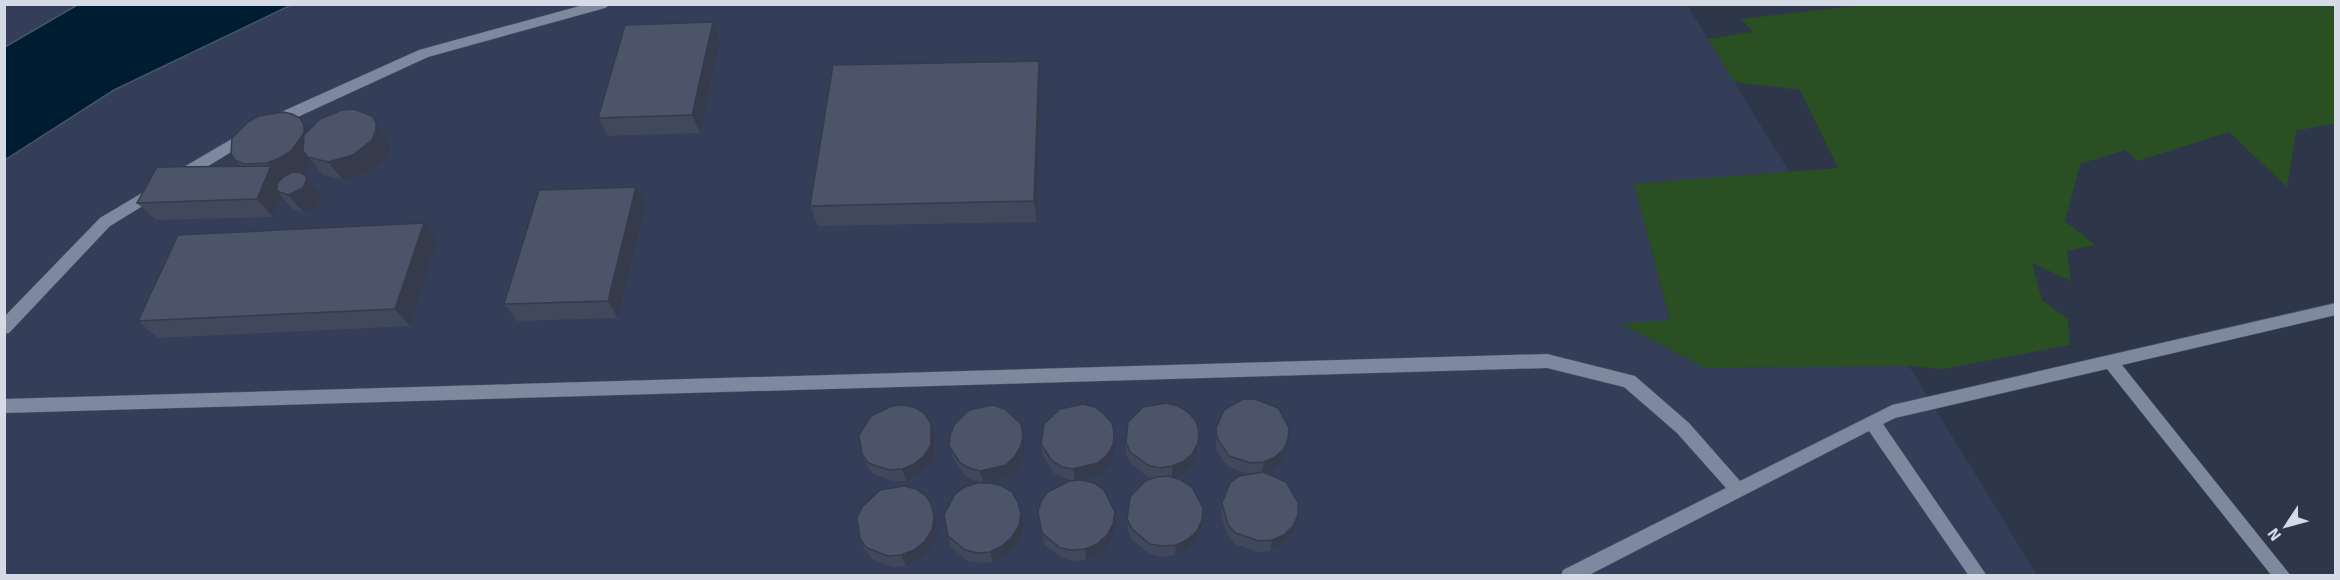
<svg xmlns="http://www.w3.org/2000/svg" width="2340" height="580" font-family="Signika,sans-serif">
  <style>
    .built { fill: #343e58 }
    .green { fill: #2a4f22 }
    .water { fill: #001c31; stroke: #405568; stroke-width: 1.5 }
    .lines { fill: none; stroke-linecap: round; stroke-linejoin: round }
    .service-casing { stroke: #4b5263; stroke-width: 1 }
    .service { fill: #7e889f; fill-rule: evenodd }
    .wall { fill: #41485b }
    .shaded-wall { fill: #353b4a }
    .building { fill: #4c546a; stroke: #353b4a; stroke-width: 1.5 }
  </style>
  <rect width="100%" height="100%" fill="#2e364a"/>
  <!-- built -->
  <g class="built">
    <polygon points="291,4 1687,5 1790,173 1634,184 1670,321 1622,325 1705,368 1909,366 2037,575 5,576 5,160 114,90"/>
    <polygon points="5,5 79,5 5,47"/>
  </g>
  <!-- green -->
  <polygon class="green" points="1874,4 2335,5 2335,123 2296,131 2287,187 2229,132 2137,161 2125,150 2080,164 2065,221 2095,245 2067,251 2071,281 2032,263 2042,300 2068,319 2070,345 1943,369 1909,366 1705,368 1621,324 1670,320 1634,184 1838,168 1800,90 1734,82 1708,39 1753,32 1741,19"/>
  <!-- water -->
  <polygon class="water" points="79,4 291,4 291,5 114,90 5,160 5,47"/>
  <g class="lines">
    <!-- service casing -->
    <g class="service-casing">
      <g id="service">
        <polygon points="587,4 611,4 605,8 428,57 278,126 268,126 266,122 268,118 419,50"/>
        <polygon points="249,129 256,134 254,138 182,182 172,182 170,178 172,174"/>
        <polygon points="154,186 159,188 161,192 159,196 110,226 9,333 4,334 4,317 100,218"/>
        <polygon points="2336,303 2336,315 2122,365 2291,576 2272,576 2107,369 1895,418 1883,424 1987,576 1969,576 1869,431 1587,576 1561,576 1563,570 1726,488 1677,433 1624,387 1547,368 4,413 4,399 1547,354 1635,376 1689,423 1740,481 1892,405"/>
      </g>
    </g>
    <!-- service -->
    <use href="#service" class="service"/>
  </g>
  <!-- wall -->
  <g class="wall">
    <polygon points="713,22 720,41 700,133 608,136 598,118"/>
    <polygon points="1039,61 1041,83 1037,222 818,226 810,206"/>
    <polygon points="309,130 385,134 389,141 390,149 386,158 367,173 343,180 323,175 312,161 307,169 301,173 307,178 322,196 318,206 304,213 293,209 282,197 273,217 156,220 137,203 241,167 231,154"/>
    <polygon points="646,205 618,318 517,321 504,304"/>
    <polygon points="437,241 410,326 158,338 138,321"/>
    <polygon points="931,424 935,435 934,457 928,467 918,475 906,481 893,481 873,474 867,466 862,454"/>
    <polygon points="1216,428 1287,450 1282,461 1273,469 1265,473 1296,526 1291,537 1282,545 1270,551 1258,552 1235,544 1227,535 1221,514 1222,503 1249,474 1228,467 1216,450"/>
    <polygon points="1114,433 1115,445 1114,456 1108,467 1100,474 1076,480 1115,512 1116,523 1114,534 1108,546 1098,554 1086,560 1073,561 1062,558 1044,544 1038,512 1074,481 1064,478 1054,473 1043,456 1041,444"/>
    <polygon points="1126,442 1198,444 1197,455 1192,465 1184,473 1173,477 1201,531 1196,542 1187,551 1175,555 1162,557 1150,554 1132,540 1128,530 1127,519 1154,478 1148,477 1131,464 1126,454"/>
    <polygon points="949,446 1025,447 1023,458 1018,468 1008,476 983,482 972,480 963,474 953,457"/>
    <polygon points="932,506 938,528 936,540 929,552 918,560 906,566 893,567 872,559 865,550 860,539"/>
    <polygon points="1023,525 1021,537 1015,548 1005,557 993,562 980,563 968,561 951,547 948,536"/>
  </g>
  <!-- shaded-wall -->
  <g class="shaded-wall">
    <polygon points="713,22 720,41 700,133 692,115"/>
    <polygon points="1039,61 1041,83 1037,222 1034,201"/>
    <polygon points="372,116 389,141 390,149 386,158 367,173 343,180 328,162"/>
    <polygon points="300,118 315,137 308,157 312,161 307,169 277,191 282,197 273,217 257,199 271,167 267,163"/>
    <polygon points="307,178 322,196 318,206 304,213 288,195"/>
    <polygon points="636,187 646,205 618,318 608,301"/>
    <polygon points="424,223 437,241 410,326 395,309"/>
    <polygon points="931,424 935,435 934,457 928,467 918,475 906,481 902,469"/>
    <polygon points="1199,432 1197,455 1192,465 1184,473 1172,478 1172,466"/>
    <polygon points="1114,433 1115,445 1114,456 1108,467 1100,474 1075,481 1073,469"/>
    <polygon points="1023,435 1025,447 1023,458 1018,468 1008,476 983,482 980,471"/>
    <polygon points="1288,439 1287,450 1282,461 1273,469 1262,474 1264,462"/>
    <polygon points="932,506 938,528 936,540 929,552 918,560 906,566 901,555"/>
    <polygon points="1203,508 1201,531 1196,542 1187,551 1175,555 1176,545"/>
    <polygon points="1115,512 1116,523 1114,534 1108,546 1098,554 1086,560 1085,549"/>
    <polygon points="1021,514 1023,525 1021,537 1015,548 1005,557 993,562 990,552"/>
    <polygon points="1298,515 1296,526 1291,537 1282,545 1270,551 1272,540"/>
  </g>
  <!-- building -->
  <g class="building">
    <polygon points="713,22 692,115 598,118 625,25"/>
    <polygon points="1039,61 1034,201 810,206 833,65"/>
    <polygon points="354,109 372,116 376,122 376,130 372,140 353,155 328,162 308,157 303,151 304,135 320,119 342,110"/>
    <polygon points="283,112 292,114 300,118 304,125 304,133 291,151 280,158 267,163 244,164 235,160 231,154 232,138 248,122 259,116"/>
    <polygon points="271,166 257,199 137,203 157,167"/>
    <polygon points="293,172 302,173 307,178 303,188 288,195 277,191 277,184 283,177"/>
    <polygon points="636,187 608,301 504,304 539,190"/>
    <polygon points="424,223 395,309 138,321 178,235"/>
    <polygon points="1243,399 1255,399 1278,408 1289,428 1288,439 1284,449 1275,457 1264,462 1251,463 1229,456 1217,438 1216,428 1224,410"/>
    <polygon points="1166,403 1178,406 1188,412 1196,421 1199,432 1198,443 1192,454 1184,461 1172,466 1159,468 1148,465 1130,452 1126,442 1128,422 1143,407"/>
    <polygon points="1083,404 1095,407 1104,414 1112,423 1114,433 1113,445 1107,455 1098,463 1073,469 1062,467 1052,461 1041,444 1044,424 1060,409"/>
    <polygon points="904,405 916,408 925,414 931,424 931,445 924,456 914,464 902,469 889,470 868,463 862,454 859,435 871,416 892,406"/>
    <polygon points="993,405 1005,409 1021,424 1023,435 1021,446 1015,456 1006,465 980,471 969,468 960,463 949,446 950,435 954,425 969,410"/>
    <polygon points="1263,472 1286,482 1298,503 1298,515 1293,526 1284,535 1272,540 1259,541 1236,533 1228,525 1222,503 1230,483 1239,476"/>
    <polygon points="1169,476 1181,480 1192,487 1203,508 1202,520 1197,531 1187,540 1176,545 1162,546 1150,544 1132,529 1127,519 1130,497 1145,481 1156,477"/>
    <polygon points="1082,480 1094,483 1104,490 1115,512 1113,524 1107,535 1097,544 1085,549 1072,550 1060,548 1042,533 1038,512 1041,501 1048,492 1069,481"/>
    <polygon points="977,483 990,483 1002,486 1012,492 1018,503 1021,514 1019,526 1012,537 1002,546 990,552 977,553 965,550 948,536 944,515 955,494 965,487"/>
    <polygon points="904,486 916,489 926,496 932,506 934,517 932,530 925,541 914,550 901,555 888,556 867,548 860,539 857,518 862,507 880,490"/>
  </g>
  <!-- border -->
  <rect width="2340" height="580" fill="none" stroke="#d5dae7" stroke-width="12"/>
  <!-- north arrow -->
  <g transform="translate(2286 526) rotate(234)" stroke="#2e364a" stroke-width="4.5" paint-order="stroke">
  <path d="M0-4.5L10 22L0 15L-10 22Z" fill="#d5dae7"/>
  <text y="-9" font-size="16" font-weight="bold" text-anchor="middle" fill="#d5dae7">N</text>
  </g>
</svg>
